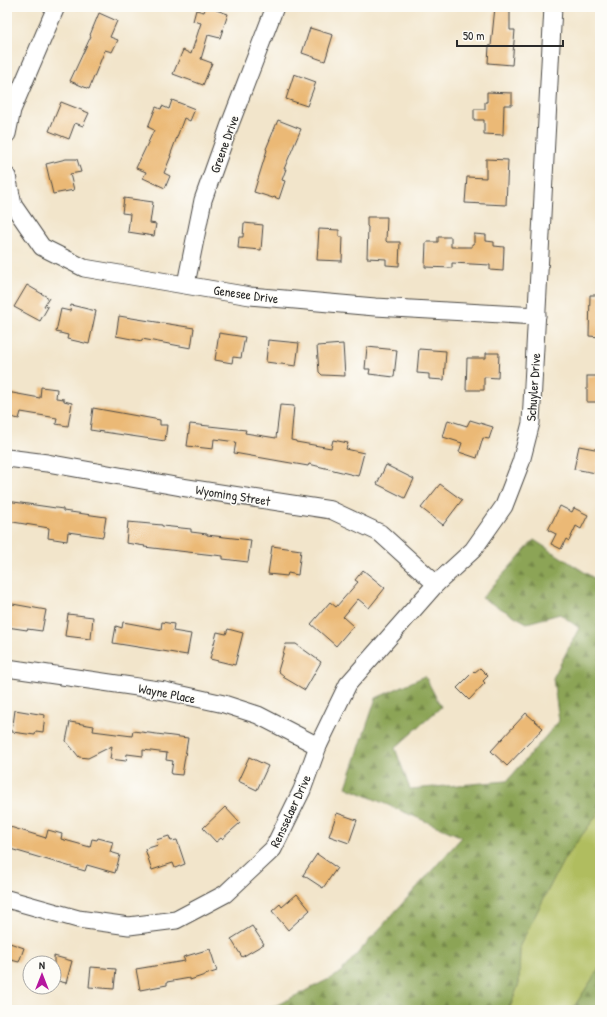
<svg xmlns="http://www.w3.org/2000/svg" width="607" height="1017" font-family="'Patrick Hand',sans-serif">
  <style>
    .grass { fill: #b0bd5f; stroke: #6e7445 }
    .forest { fill: url(#forest-firs); stroke: #5c6840 }
    .building { fill: #ebb976 }
    .lines { fill: none; stroke-linecap: round; stroke-linejoin: round }
    .minor-casing { stroke: #494743; stroke-width: 19 }
    .minor { stroke: #fff; stroke-width: 17 }
    .labels { text-anchor: middle; dominant-baseline: central; stroke-width: 3; stroke-linejoin: round; paint-order: stroke }
    .street-label { font-size: 13px; fill: #2b2b2b; stroke: #fdfcf7 }
  </style>
  <defs>
    <pattern id="forest-firs" width="22" height="20" patternUnits="userSpaceOnUse"><rect width="22" height="20" fill="#8ca456"/><path d="M5 1l3.5 6h-7zM16 11l3.5 6h-7z" fill="#738647"/></pattern>
  </defs>
  <rect width="100%" height="100%" fill="#fdfcf7"/>
  <filter id="ink" filterUnits="userSpaceOnUse"><feTurbulence type="fractalNoise" baseFrequency=".025" numOctaves="2"/><feDisplacementMap in="SourceGraphic" scale="8" xChannelSelector="R" yChannelSelector="G"/><feConvolveMatrix kernelMatrix="1 2 1 2 8 2 1 2 1" color-interpolation-filters="sRGB"/></filter>
  <filter id="wash" filterUnits="userSpaceOnUse"><feTurbulence type="fractalNoise" baseFrequency=".012" numOctaves="4" result="noise"/><feDisplacementMap in="SourceGraphic" scale="16" xChannelSelector="R" yChannelSelector="G"/><feGaussianBlur stdDeviation="0.9" result="paint"/><feColorMatrix in="noise" values="0 0 0 0 0 0 0 0 0 0 0 0 0 0 0 0 0 1.4 0 .05"/><feComposite in="paint" operator="in"/></filter>
  <g filter="url(#wash)">
    <rect width="100%" height="100%" fill="#f2e5cb"/>
    <!-- grass -->
    <polygon class="grass" points="600,811 600,967 572,1010 509,1010 519,983 520,945 564,859"/>
    <!-- forest -->
    <g class="forest">
      <polygon points="534,540 600,582 600,811 564,859 520,945 519,983 509,1010 267,1010 339,974 462,837 346,787 376,698 425,676 441,707 395,748 410,789 507,781 559,721 553,678 579,628 560,614 527,623 482,598"/>
      <polygon points="600,967 600,1010 572,1010"/>
    </g>
    <g id="blocks">
      <!-- building -->
      <g class="building">
        <polygon points="206,7 216,8 216,10 228,14 220,38 208,35 201,59 212,63 203,85 173,74 183,50 191,54 201,23 193,21 196,10 204,12"/>
        <polygon points="495,7 510,7 510,30 515,30 512,65 488,63 489,46 491,46"/>
        <polygon points="99,13 117,21 110,37 118,40 112,52 105,50 89,89 70,81 91,36 90,35"/>
        <polygon points="310,28 333,35 325,61 302,53"/>
        <polygon points="294,74 316,82 307,106 286,99"/>
        <polygon points="487,92 512,93 512,105 504,105 503,135 484,134 484,120 474,120 474,109 485,109 485,102 487,102"/>
        <polygon points="172,100 195,109 190,121 184,118 170,156 171,156 164,173 170,176 165,188 143,178 146,172 136,168 154,130 148,127 156,107 161,109 162,106 169,109"/>
        <polygon points="61,102 89,113 83,126 75,123 69,139 49,131"/>
        <polygon points="278,120 301,129 284,169 286,169 282,180 285,181 279,199 274,197 273,198 254,192 267,150 266,149"/>
        <polygon points="66,159 77,159 81,172 70,174 74,190 53,194 46,164"/>
        <polygon points="486,159 508,160 506,205 465,203 467,177 486,178"/>
        <polygon points="124,198 153,202 150,223 156,224 154,236 128,232 130,214 122,213"/>
        <polygon points="367,217 387,217 386,241 387,242 400,242 399,266 386,265 386,259 367,258 368,227 367,226"/>
        <polygon points="244,223 263,225 261,250 238,248 239,237 243,237"/>
        <polygon points="319,229 339,230 339,237 343,237 342,261 317,260"/>
        <polygon points="474,234 486,235 486,241 494,242 494,246 504,247 503,271 490,270 490,265 452,263 452,268 425,267 426,242 438,242 438,237 451,237 451,247 472,247 472,244 474,244"/>
        <polygon points="27,285 49,298 44,306 48,307 40,321 14,307"/>
        <polygon points="590,295 600,295 600,337 589,336"/>
        <polygon points="71,305 96,311 89,344 67,339 68,335 56,332 61,309 70,311"/>
        <polygon points="119,316 194,328 191,348 142,339 142,341 116,336"/>
        <polygon points="219,333 245,337 241,358 233,357 232,363 215,360"/>
        <polygon points="268,340 299,343 296,366 266,362"/>
        <polygon points="343,344 345,376 322,375 319,372 317,346"/>
        <polygon points="367,347 397,350 394,377 369,374 370,369 365,369"/>
        <polygon points="419,349 446,351 444,380 429,379 429,374 417,373"/>
        <polygon points="486,353 499,353 498,378 484,377 484,390 466,390 467,358 486,358"/>
        <rect x="587" y="376" width="13" height="26"/>
        <polygon points="41,387 57,389 56,398 64,399 64,401 72,403 68,426 56,424 57,418 21,412 19,419 7,416 7,392 40,398"/>
        <polygon points="280,405 294,406 291,440 296,441 296,442 331,448 333,440 348,443 346,449 364,453 358,476 309,464 308,466 234,453 236,442 214,439 213,449 187,446 190,424 237,429 246,430 245,433 276,438"/>
        <polygon points="93,408 160,420 160,425 167,425 165,441 90,430"/>
        <polygon points="448,420 467,426 470,420 493,427 489,439 483,438 477,458 459,452 462,443 443,437"/>
        <polygon points="579,446 600,450 596,473 574,469"/>
        <polygon points="386,465 414,479 405,498 377,484"/>
        <polygon points="440,484 462,500 443,525 421,508"/>
        <polygon points="7,501 63,509 63,511 106,517 103,537 68,532 67,541 48,538 49,528 7,521"/>
        <polygon points="560,506 572,512 574,508 588,515 581,529 576,526 569,541 566,539 561,549 551,544 556,534 548,530"/>
        <polygon points="128,522 162,525 162,526 191,529 191,532 207,534 207,535 251,540 248,562 223,559 223,556 144,547 145,546 126,543"/>
        <polygon points="272,546 301,550 298,575 288,573 287,576 268,574"/>
        <polygon points="363,570 385,588 369,608 358,599 343,617 353,626 336,646 311,624 330,602 336,607 358,582 355,580"/>
        <polygon points="7,603 46,610 42,631 27,629 27,630 7,627"/>
        <polygon points="68,614 93,617 91,639 65,636"/>
        <polygon points="123,622 161,629 162,622 174,624 173,631 191,634 187,655 113,643 116,626 122,628"/>
        <polygon points="228,629 243,633 235,665 210,659 217,632 226,634"/>
        <polygon points="286,644 296,644 321,662 305,690 283,677 284,676 278,671"/>
        <polygon points="480,668 488,676 483,681 485,683 469,700 457,688 474,671 475,672"/>
        <polygon points="15,710 45,715 43,732 36,731 35,735 12,732"/>
        <polygon points="526,713 543,728 507,766 491,751"/>
        <polygon points="70,722 94,726 93,731 132,736 133,731 188,738 182,775 171,774 173,761 166,760 167,753 143,750 143,756 127,754 126,761 110,759 112,746 88,758 79,757 66,741"/>
        <polygon points="249,757 268,766 257,790 238,781"/>
        <polygon points="225,807 240,823 222,839 221,838 216,842 203,828"/>
        <polygon points="337,813 357,820 349,843 329,836"/>
        <polygon points="7,826 46,838 48,830 62,834 61,839 90,847 92,839 97,840 98,838 113,842 110,852 120,855 115,873 87,865 85,871 7,848"/>
        <polygon points="169,836 171,841 177,840 185,864 175,868 173,863 152,870 145,849 158,845 156,840"/>
        <polygon points="317,854 337,868 323,888 303,875"/>
        <polygon points="297,894 310,910 288,930 272,911 280,904 282,907"/>
        <polygon points="252,926 264,944 242,957 231,939"/>
        <polygon points="7,942 24,948 19,962 7,959"/>
        <polygon points="210,949 217,971 190,980 190,978 167,982 167,985 140,990 136,969 185,961 183,957"/>
        <polygon points="54,956 72,961 66,983 54,980"/>
        <polygon points="91,967 116,969 114,989 89,987"/>
      </g>
    </g>
  </g>
  <g filter="url(#ink)">
    <use href="#blocks" fill-opacity="0" stroke="#494743" stroke-width="1"/>
    <g class="lines">
      <!-- minor casing -->
      <g class="minor-casing">
        <g id="minor">
          <polyline points="7,134 12,110 56,7"/>
          <polyline points="7,176 13,205 42,247 84,268 250,296 375,307 537,316"/>
          <polyline points="186,284 203,200 229,127 275,7"/>
          <polyline points="7,458 47,463 181,487 331,510 380,533 436,584"/>
          <polyline points="7,668 165,691 224,704 258,715 318,746"/>
          <polyline points="7,899 78,919 129,926 176,920 225,894 273,849 302,790 318,746 348,684 436,584 473,550 504,506 521,462 531,423 553,7"/>
        </g>
      </g>
      <!-- minor -->
      <use href="#minor" class="minor"/>
    </g>
  </g>
  <g class="labels">
    <!-- street labels -->
    <g class="street-label">
      <text transform="translate(224 144) rotate(-70)">Greene Drive</text>
      <text transform="translate(246 294) rotate(8)">Genesee Drive</text>
      <text transform="translate(533 387) rotate(-86)">Schuyler Drive</text>
      <text transform="translate(233 495) rotate(9)">Wyoming Street</text>
      <text transform="translate(167 693) rotate(11)">Wayne Place</text>
      <text transform="translate(290 811) rotate(-65)">Rensselaer Drive</text>
    </g>
  </g>
  <!-- margin -->
  <rect width="607" height="1017" fill="none" stroke="#fdfcf7" stroke-width="24"/>
  <!-- north arrow -->
  <g transform="translate(42 975)"><circle r="19" fill="#fdfcf7" stroke="#a9a8a5"/>
  <path d="M0-3L7 15L0 10L-7 15Z" fill="#b5179e"/>
  <text y="-6" font-size="11" font-weight="bold" text-anchor="middle" fill="#2b2b2b">N</text>
  </g>
  <!-- scale -->
  <path d="M457 40v6h106v-6" fill="none" stroke="#2b2b2b" stroke-width="2"/>
  <text x="463" y="40" font-size="12" fill="#2b2b2b" stroke="#fdfcf7" stroke-width="3" paint-order="stroke">50 m</text>
</svg>
